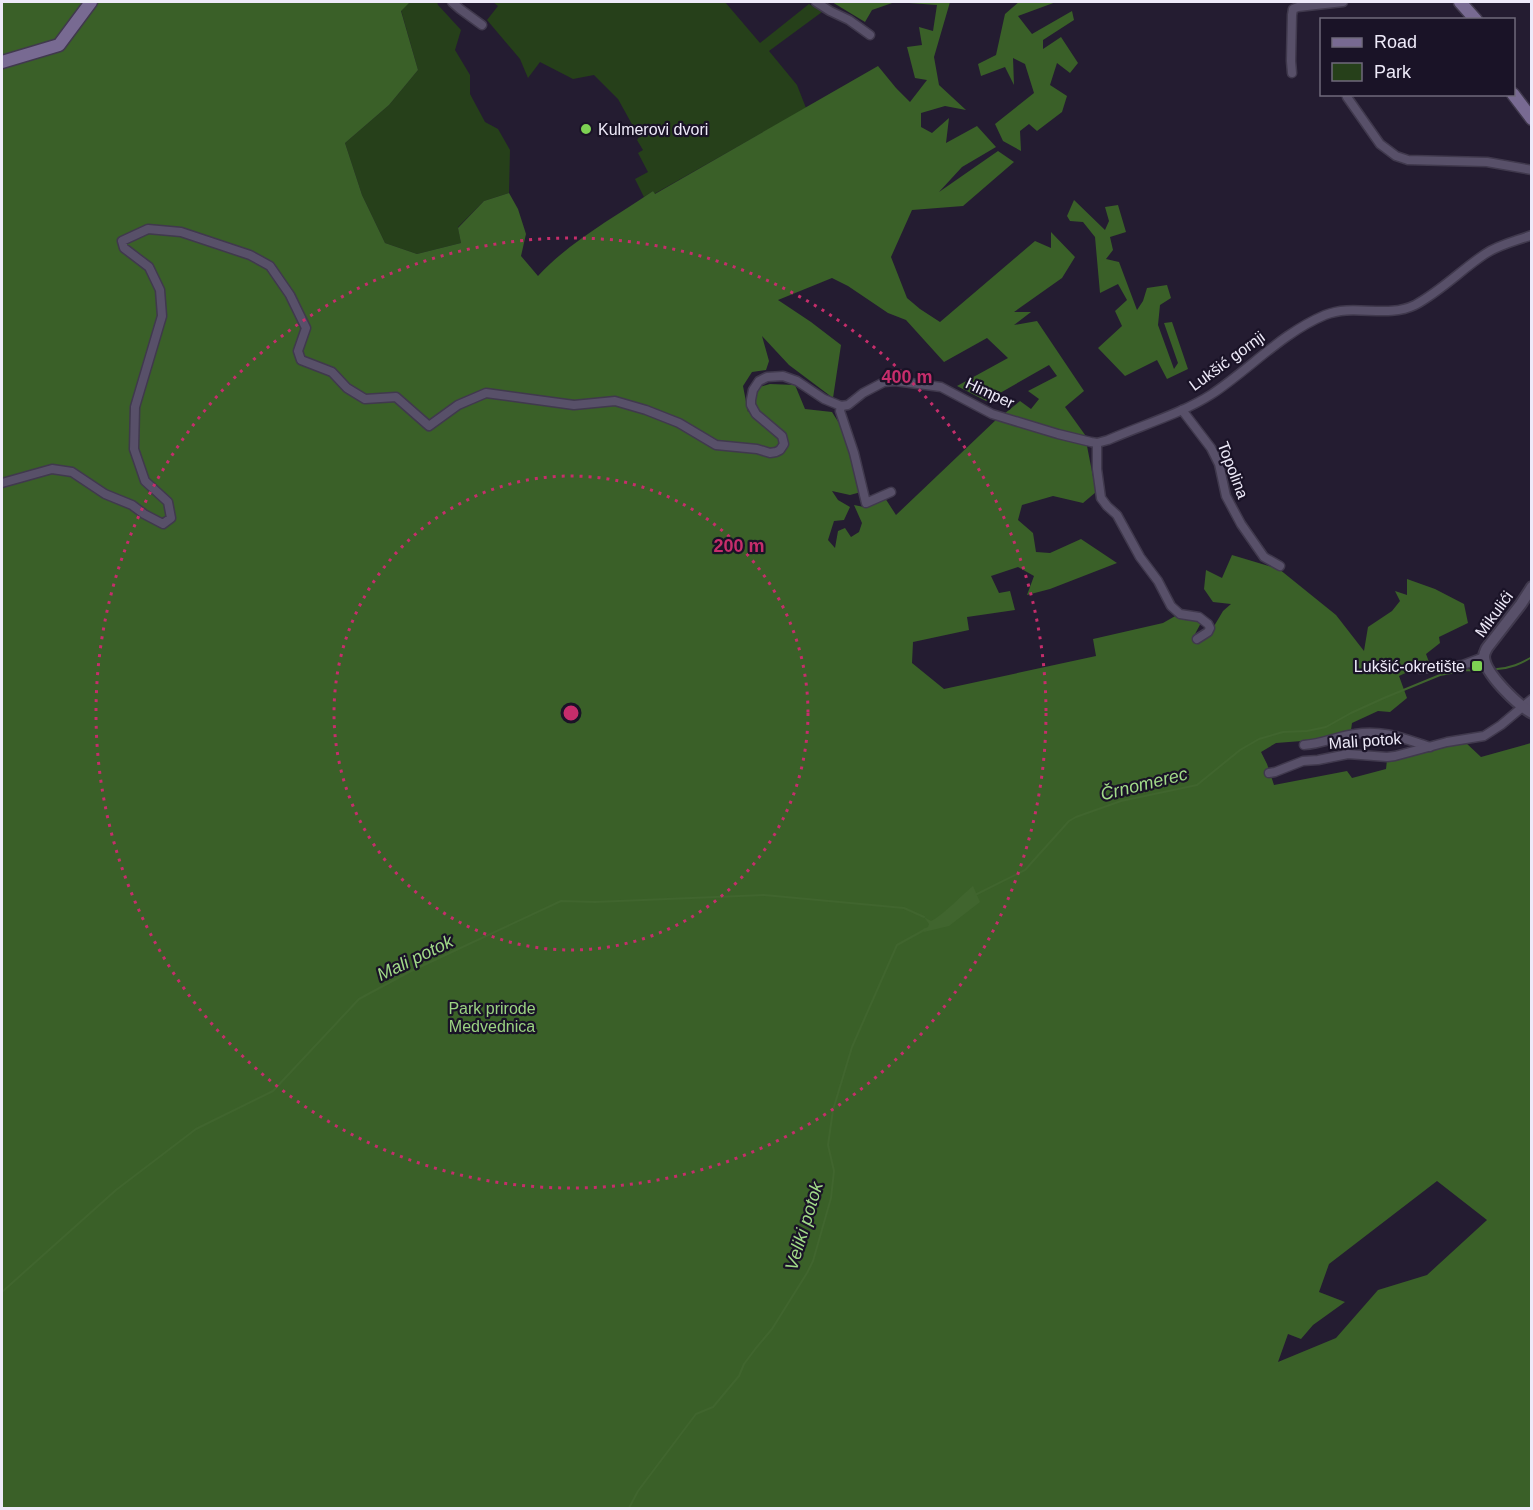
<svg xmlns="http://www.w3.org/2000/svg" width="1533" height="1510" font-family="Helvetica,sans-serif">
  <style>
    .green { fill: #26401a }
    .forest { fill: #3a6028; fill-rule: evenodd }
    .water { fill: #40652e }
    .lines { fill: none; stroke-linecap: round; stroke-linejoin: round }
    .stream { stroke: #40652e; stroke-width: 2 }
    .minor-casing { stroke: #40394d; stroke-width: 11 }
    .tertiary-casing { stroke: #40394d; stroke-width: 14 }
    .secondary-casing { stroke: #40394d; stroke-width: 15 }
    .minor { stroke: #585069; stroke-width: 8 }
    .tertiary { stroke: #585069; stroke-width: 10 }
    .secondary { stroke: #786a92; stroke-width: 12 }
    .ring { fill: none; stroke: #c62d6b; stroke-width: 3; stroke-dasharray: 3 6 }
    .poi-dot { fill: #7dd153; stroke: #1a1327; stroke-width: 2 }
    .labels { text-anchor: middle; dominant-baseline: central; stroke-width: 4.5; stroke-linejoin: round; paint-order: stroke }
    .poi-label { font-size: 16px; fill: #eeeaf9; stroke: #1a1327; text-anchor: start }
    .street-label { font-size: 16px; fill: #eeeaf9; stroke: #1a1327 }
    .park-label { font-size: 16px; fill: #9bd382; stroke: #1a1327 }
    .water-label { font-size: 18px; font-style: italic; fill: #a1da88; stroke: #1a1327 }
    .centre { fill: #c62d6b; stroke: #1a1327; stroke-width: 3 }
    .ring-label { font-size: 18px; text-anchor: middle; font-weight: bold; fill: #c62d6b; stroke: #1a1327; stroke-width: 4.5; stroke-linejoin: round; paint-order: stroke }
  </style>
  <rect width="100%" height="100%" fill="#241c31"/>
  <!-- green -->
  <g class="green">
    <polygon points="410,2 437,2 438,5 461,30 455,50 470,75 470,94 485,122 498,129 510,150 509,193 484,201 458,227 461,243 417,254 385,243 362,195 345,143 389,105 418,70 401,10"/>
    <polygon points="493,2 725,2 760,43 809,4 822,12 769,51 797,85 806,108 654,194 653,191 644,197 635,179 648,172 638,153 643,150 637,140 639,137 618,99 594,75 573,79 540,62 528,78 520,59 487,20 498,6"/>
  </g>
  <!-- forest -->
  <g class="forest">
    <path d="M2 2H410L401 11 418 70 389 105 345 143 362 195 385 243 417 254 461 243 458 228 484 201 509 193 518 209 526 234 521 256 538 276C569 242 615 217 653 191L655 194 878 66 896 88 910 102 927 80 915 78 907 47 922 45 919 27 933 31 937 5 895 2 872 10 865 22 832 2H950L934 57 939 85 966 110 945 106 921 113V127L932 133 949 118 946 143 977 126 996 147 962 167 939 192 998 151 1014 162 963 206 912 210 891 257 907 298 920 309 940 322 1035 241 1051 248V232L1075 257 1062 278 1014 312H1031L1014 325 1037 321 1084 391 1065 407 1088 439 1004 414 1020 401 1031 409 1039 399 1028 391 1057 376 1049 365 986 401 957 386 1008 358 987 338 944 362 906 320 888 313 848 286 832 278 778 300 811 322 841 345 833 398 789 365 762 336 769 361 766 370 752 372 743 386 748 412 754 404V395L759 387 770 384 795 385 805 409 832 412 844 431 861 492 850 495 832 491 838 500 850 507 844 520 834 521 828 540 835 548 838 531 845 528 851 537 859 532 862 523 854 505 864 507 885 498 896 515 999 417 1042 432 1087 446 1096 492 1083 503 1053 496 1022 505 1018 520 1033 533 1036 552 1050 553 1081 539 1117 563 1050 589 1027 595 1034 576 1018 567 991 576 999 593 1010 591 1015 610 967 617 969 630 913 642 912 663 944 689 1096 656 1093 639 1163 623 1177 615 1202 621 1195 634 1207 638 1223 611 1231 604 1213 602 1204 589 1206 570 1222 578 1232 555 1279 569 1336 615 1364 651 1368 627 1392 611 1400 601 1395 591 1407 595V579L1435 589 1464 604 1468 623 1439 637 1440 643 1426 654 1429 662 1399 676 1407 698 1390 712 1378 711 1352 723 1351 730 1315 740 1276 743 1261 752 1267 764 1274 785 1347 771 1352 778 1386 769 1387 760 1443 746 1465 742 1481 757 1531 743V1508H2ZM1437 1181 1487 1220 1427 1275 1378 1290 1336 1338 1278 1362 1288 1334 1301 1339 1313 1325 1345 1302 1319 1292 1329 1264Z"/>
    <polygon points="1019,2 1056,2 1018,16 1032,34 1072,11 1074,20 1043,40 1043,49 1061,37 1078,63 1070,73 1057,63 1050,85 1067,96 1062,112 1037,131 1029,124 1020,131 1021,151 1003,141 995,124 1034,93 1025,64 1013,58 1014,85 1005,67 981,76 978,64 996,55 1005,14"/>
    <polygon points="1074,200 1105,230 1109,221 1105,207 1118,205 1126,232 1110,237 1113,250 1106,259 1119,262 1137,310 1143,301 1147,288 1167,285 1171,298 1160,305 1158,325 1174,369 1178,363 1164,323 1172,322 1188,369 1167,379 1157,360 1125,376 1098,348 1122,326 1115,311 1127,300 1118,284 1100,293 1095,237 1083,222 1070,221 1067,216"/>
  </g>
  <!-- water -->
  <path class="water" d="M973 886 980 902 949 926 924 932 923 929 928 927 929 924 924 917 931 921C941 917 962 895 973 886Z"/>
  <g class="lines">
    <!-- stream -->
    <g class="stream">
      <path d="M1497 669C1511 668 1520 664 1532 657"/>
      <polyline points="975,895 1025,870 1069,821 1076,817 1121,801 1197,785 1240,750 1259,739 1283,732 1307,731 1326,727 1351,713 1384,698 1440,675 1467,670 1483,672"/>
      <polyline points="2,1292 116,1190 196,1129 273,1091 359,999 409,972 561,901 595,902 764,895 904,908 924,917"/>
      <polyline points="629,1508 638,1491 696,1414 713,1407 739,1376 744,1364 756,1348 772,1329 807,1273 813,1261 831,1198 834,1171 828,1145 833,1110 852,1047 897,945 926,929"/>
    </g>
    <!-- minor casing -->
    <g class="minor-casing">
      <g id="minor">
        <polyline points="452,2 460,9 482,25"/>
        <polyline points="816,2 830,11 849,20 870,35"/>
        <polyline points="1292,73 1291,61 1292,15 1293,9 1298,7 1343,2"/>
        <polyline points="1347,97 1380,144 1396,156 1408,160 1487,162 1532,170"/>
        <polyline points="841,406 840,411 854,453 866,503 891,492"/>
        <polyline points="1182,410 1211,448 1219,464 1226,496 1241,524 1264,557 1280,566"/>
        <polyline points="1097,443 1097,469 1101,498 1107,506 1117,515 1140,557 1158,581 1171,606 1180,614 1199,617 1208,624 1210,628 1208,632 1197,639"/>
        <path d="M2 483 52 469 72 472 105 494 132 505 144 514 163 524 171 518 168 502 145 481 134 449 135 407 162 316 160 290 149 267 124 248 122 241 148 229 181 232 250 255 270 266 290 295 306 328 298 351 301 360 332 372 347 388 365 399 396 397 429 426 458 405 486 393 574 405 615 401 646 410 679 423 716 445 757 449 770 453 776 452 780 450 784 444 782 436 756 414 751 405V400L753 390 759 381 767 377 783 376 797 381 824 399 841 406 848 405 863 393 884 382 895 381 941 387 992 414 1058 434 1091 442 1097 443 1108 440C1142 425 1181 414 1212 394 1251 368 1282 333 1325 315 1354 303 1386 319 1415 305 1441 291 1461 270 1485 254 1498 245 1516 241 1532 235"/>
        <polyline points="1420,669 1463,665 1484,657"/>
        <path d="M1304 745C1322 744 1338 736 1355 734 1382 729 1405 739 1430 747"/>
        <polyline points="1269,773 1275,772 1303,761 1318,760 1348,754 1387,757 1395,756 1447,742 1484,736 1501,725 1532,699"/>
      </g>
    </g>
    <!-- tertiary casing -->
    <g class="tertiary-casing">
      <path id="tertiary" d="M1532 587 1521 604 1487 648C1485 652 1484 653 1484 657 1485 674 1518 705 1532 713"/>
    </g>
    <!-- secondary casing -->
    <g class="secondary-casing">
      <g id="secondary">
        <polyline points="1460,2 1476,20"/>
        <polyline points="2,62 59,45 91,2"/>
        <polyline points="1513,94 1532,119"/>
      </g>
    </g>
    <!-- minor -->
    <use href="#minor" class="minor"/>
    <!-- tertiary -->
    <use href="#tertiary" class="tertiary"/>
    <!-- secondary -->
    <use href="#secondary" class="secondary"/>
  </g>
  <!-- distance rings -->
  <g class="ring">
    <circle cx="571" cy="713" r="237"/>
    <circle cx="571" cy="713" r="475"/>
  </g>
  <!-- markers -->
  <g class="poi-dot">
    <circle cx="586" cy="129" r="6"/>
    <rect x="1471" y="660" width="12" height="12" rx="3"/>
  </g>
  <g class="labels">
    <!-- poi labels -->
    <g class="poi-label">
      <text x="598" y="129">Kulmerovi dvori</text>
      <text x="1465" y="666" text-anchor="end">Lukšić-okretište</text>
    </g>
    <!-- street labels -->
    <g class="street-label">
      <text transform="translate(1227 361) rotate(-36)">Lukšić gornji</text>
      <text transform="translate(990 393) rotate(25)">Himper</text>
      <text transform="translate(1233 470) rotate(69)">Topolina</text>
      <text transform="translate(1494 614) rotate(-54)">Mikulići</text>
      <text transform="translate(1365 741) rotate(-4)">Mali potok</text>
    </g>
    <!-- park labels -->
    <g class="park-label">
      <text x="492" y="1008">Park prirode<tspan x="492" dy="18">Medvednica</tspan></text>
    </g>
    <!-- water labels -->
    <g class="water-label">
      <text transform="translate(1144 784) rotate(-14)">Črnomerec</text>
      <text transform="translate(415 958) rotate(-26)">Mali potok</text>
      <text transform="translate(804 1226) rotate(-73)">Veliki potok</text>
    </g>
  </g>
  <circle cx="571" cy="713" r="9" class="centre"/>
  <g class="ring-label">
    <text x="907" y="383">400 m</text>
    <text x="739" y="552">200 m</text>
  </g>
  <!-- border -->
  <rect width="1533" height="1510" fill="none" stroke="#eeeaf9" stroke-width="6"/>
  <!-- legend -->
  <rect x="1320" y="18" width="195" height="78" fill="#1a1327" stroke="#6f697b" stroke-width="1.5"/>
  <rect x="1332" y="38" width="30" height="9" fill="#786a92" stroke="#6f697b" stroke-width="1.5"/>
  <text x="1374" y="48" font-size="18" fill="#eeeaf9">Road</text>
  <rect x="1332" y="63" width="30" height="18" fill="#26401a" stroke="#6f697b" stroke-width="1.5"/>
  <text x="1374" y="78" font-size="18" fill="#eeeaf9">Park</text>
</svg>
